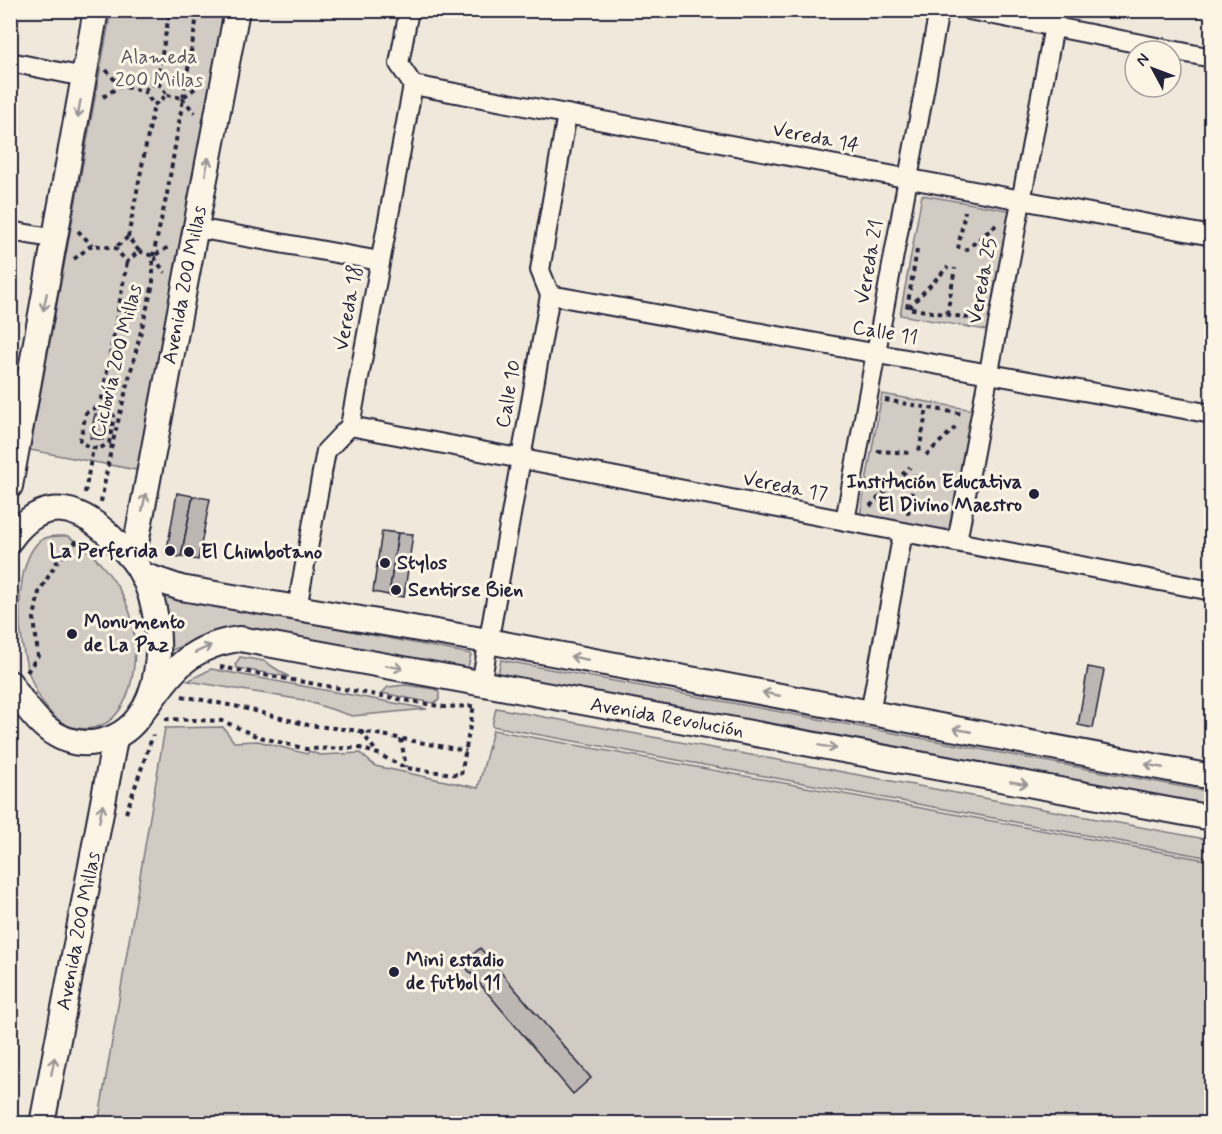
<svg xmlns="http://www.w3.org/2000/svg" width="1222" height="1134" font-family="Mynerve,sans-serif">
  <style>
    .green { fill: #d1cbc3; stroke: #7a767f; stroke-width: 1.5 }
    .building { fill: #bcb7b3; stroke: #22223b; stroke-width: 1.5 }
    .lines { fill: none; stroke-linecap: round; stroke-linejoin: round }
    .street-casing { stroke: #22223b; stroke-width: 22 }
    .secondary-casing { stroke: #22223b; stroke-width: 28 }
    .path { stroke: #22223b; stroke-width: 4; stroke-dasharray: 4.5 4.5; stroke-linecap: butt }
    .street { stroke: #fcf5e5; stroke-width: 18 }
    .secondary { stroke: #fcf5e5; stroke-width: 24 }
    .oneway { stroke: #9a9698 }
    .poi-dot { fill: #22223b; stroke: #fcf5e5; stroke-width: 2 }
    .labels { text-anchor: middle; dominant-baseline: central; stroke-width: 6; stroke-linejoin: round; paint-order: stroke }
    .park-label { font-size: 20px; fill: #575564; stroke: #fcf5e5 }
    .street-label { font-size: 20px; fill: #22223b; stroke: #fcf5e5 }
    .poi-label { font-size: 20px; font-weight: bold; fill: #22223b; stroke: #fcf5e5; text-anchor: start }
  </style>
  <rect width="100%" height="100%" fill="#efe8db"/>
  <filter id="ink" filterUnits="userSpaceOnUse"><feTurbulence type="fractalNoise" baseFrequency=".0167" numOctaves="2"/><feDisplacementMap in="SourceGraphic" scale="12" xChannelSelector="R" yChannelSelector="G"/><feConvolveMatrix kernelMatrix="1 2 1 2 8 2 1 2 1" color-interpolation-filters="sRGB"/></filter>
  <g filter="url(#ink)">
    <!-- green -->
    <g class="green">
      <polygon points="111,11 228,11 142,471 30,450"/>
      <polygon points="922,195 1013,211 991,331 900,315"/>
      <polygon points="882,394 974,410 952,531 860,515"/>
      <path d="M68 536C94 552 120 582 130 613 140 646 137 720 93 728 14 742 0 558 45 538 52 535 61 536 68 536Z"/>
      <polygon points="164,596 169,596 471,654 467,672 202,638 167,652 160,598"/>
      <polygon points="240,657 264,661 289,677 237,668 235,665"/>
      <polygon points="501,660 1211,792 1211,810 497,678"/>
      <polygon points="211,669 427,709 352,716 303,700 188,681"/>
      <polygon points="405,685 435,689 439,692 439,700 433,703 382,693 388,687"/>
      <polygon points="496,708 1211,840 1211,858 492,726"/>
      <polygon points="223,727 234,742 258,741 307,754 309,751 320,755 360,753 375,766 478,788 493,730 1211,861 1211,1123 98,1124 165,728"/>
    </g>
    <!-- building -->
    <g class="building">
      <polygon points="95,414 108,416 103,440 90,438"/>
      <polygon points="177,493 193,496 181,557 166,555"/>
      <polygon points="193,496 210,499 198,560 181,557"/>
      <polygon points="382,531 398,533 389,595 373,592"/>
      <polygon points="398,533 413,534 404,597 389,595"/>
      <polygon points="1088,667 1104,670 1093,728 1078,725"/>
      <polygon points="480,948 591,1078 573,1094 463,964"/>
    </g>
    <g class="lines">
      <!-- street casing -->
      <g class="street-casing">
        <g id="street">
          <polyline points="969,10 1212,58"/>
          <polyline points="10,62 84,77"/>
          <polyline points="413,85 1212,236"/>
          <polyline points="196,228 380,261"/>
          <polyline points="10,231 57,239"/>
          <polyline points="550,295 1212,414"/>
          <polyline points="350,426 1212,591"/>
          <polyline points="845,521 939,10"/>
          <polyline points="957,542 1057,10"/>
          <polyline points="297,608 326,451 350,426 413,85 399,64 409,10"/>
          <polyline points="481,684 550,295 540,270 567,114"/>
          <polyline points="870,713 903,532"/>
        </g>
      </g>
      <!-- secondary casing -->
      <g class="secondary-casing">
        <g id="secondary">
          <polyline points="10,486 96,10"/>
          <path d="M10 540C43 494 80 505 115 541 125 551 135 560 141 573 169 623 168 730 98 742 56 750 31 716 10 683"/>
          <polyline points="133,559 237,10"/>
          <polyline points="143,575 181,588 488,641 1212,777"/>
          <path d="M148 705C174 667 193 645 240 639L1212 818"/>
          <polyline points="42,1124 115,739"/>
        </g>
      </g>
      <!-- path -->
      <g class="path">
        <polyline points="106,70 120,86 144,91 154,105 167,95 157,81 144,91"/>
        <polyline points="157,81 170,10"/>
        <polyline points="167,95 182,98 201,84"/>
        <polyline points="103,97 120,86"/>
        <polyline points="182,98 195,113"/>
        <polyline points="78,231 92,245"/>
        <polyline points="128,237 154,105"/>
        <polyline points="958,249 965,211"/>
        <polyline points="917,250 907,308 981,320"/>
        <polyline points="139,251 153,256 169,247"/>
        <polyline points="965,251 996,225"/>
        <polyline points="154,257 165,273"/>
        <polyline points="74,259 92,245 115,248 127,262 139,251 128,237 115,248"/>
        <polyline points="909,307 948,267"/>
        <polyline points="947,314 955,268"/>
        <polyline points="885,400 963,414"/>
        <polygon points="95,408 107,410 114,416 109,443 99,449 88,447 80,440 86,413"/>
        <polyline points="100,409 127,262"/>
        <polyline points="877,451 912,453"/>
        <polyline points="919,451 927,408"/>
        <polyline points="926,455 958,425"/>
        <polyline points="85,493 93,448"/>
        <polyline points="101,502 111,449 153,284 153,256 167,194 198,10"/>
        <polyline points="870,506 910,467"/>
        <polyline points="908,514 916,471"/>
        <polyline points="220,667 444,707 473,706"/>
        <polyline points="27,672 38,656 34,618 39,592 57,562 79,539"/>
        <polyline points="182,696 239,707 308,725 361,731 466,751"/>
        <polyline points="165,719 223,721 256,736 306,749 360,748 378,754 406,768 461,775 474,705"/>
        <polyline points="361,731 378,754"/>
        <polyline points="401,739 406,767"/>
        <polyline points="126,813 153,735"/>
      </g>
      <!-- street -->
      <use href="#street" class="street"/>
      <!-- secondary -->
      <use href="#secondary" class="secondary"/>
    </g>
    <!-- one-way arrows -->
    <defs><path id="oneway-shaft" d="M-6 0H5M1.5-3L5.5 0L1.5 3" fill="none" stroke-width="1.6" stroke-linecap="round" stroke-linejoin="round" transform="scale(1.5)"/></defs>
    <g class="oneway">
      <use href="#oneway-shaft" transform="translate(79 109) rotate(100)"/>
      <use href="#oneway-shaft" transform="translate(207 166) rotate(-79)"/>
      <use href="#oneway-shaft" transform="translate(45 302) rotate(101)"/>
      <use href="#oneway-shaft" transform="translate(144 502) rotate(-79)"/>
      <use href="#oneway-shaft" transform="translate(203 649) rotate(-25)"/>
      <use href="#oneway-shaft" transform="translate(579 658) rotate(-169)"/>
      <use href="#oneway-shaft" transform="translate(394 667) rotate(11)"/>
      <use href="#oneway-shaft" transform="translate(771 694) rotate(-169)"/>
      <use href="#oneway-shaft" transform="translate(962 730) rotate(-169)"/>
      <use href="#oneway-shaft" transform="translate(828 747) rotate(10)"/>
      <use href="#oneway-shaft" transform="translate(1154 766) rotate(-169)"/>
      <use href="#oneway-shaft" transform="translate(1019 783) rotate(10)"/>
      <use href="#oneway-shaft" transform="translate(101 813) rotate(-79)"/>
      <use href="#oneway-shaft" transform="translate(53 1066) rotate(-79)"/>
    </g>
  </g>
  <!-- markers -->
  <g class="poi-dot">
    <circle cx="1034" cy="494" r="6"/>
    <circle cx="170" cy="551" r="6"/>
    <circle cx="189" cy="552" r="6"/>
    <circle cx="385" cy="563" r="6"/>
    <circle cx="396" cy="590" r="6"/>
    <circle cx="72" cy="634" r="6"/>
    <circle cx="394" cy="972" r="6"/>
  </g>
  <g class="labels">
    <!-- park labels -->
    <g class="park-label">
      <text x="159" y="57">Alameda<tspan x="159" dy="23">200 Millas</tspan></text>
    </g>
    <!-- street labels -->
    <g class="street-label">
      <text transform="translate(816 138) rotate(11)">Vereda 14</text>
      <text transform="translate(870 262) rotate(-80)">Vereda 21</text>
      <text transform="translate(983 281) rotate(-79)">Vereda 25</text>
      <text transform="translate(185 285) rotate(-79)">Avenida 200 Millas</text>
      <text transform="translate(349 308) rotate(-80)">Vereda 18</text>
      <text transform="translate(885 333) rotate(10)">Calle 11</text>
      <text transform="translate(117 361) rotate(-76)">Ciclovía 200 Millas</text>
      <text transform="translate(509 394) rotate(-80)">Calle 10</text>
      <text transform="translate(785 487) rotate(11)">Vereda 17</text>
      <text transform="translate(667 718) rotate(10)">Avenida Revolución</text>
      <text transform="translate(79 931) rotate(-79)">Avenida 200 Millas</text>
    </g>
    <!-- poi labels -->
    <g class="poi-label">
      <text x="1022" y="482" text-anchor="end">Institución Educativa<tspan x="1022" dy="23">El Divino Maestro</tspan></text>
      <text x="158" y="551" text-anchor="end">La Perferida</text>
      <text x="201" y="552">El Chimbotano</text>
      <text x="397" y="563">Stylos</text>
      <text x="408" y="590">Sentirse Bien</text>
      <text x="84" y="622">Monumento<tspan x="84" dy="23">de La Paz</tspan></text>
      <text x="406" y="960">Mini estadio<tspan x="406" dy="23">de futbol 11</tspan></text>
    </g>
  </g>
  <!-- margin -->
  <rect width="1222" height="1134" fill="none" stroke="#fcf5e5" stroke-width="36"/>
  <rect x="18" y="18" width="1186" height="1098" fill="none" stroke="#22223b" stroke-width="2" filter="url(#ink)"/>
  <!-- north arrow -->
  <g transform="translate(1153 69) rotate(311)"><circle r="28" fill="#fcf5e5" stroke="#a5a1a1" stroke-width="1.5"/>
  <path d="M0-4.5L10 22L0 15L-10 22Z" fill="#22223b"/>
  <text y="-9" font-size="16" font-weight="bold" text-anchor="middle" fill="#22223b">N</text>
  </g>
</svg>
